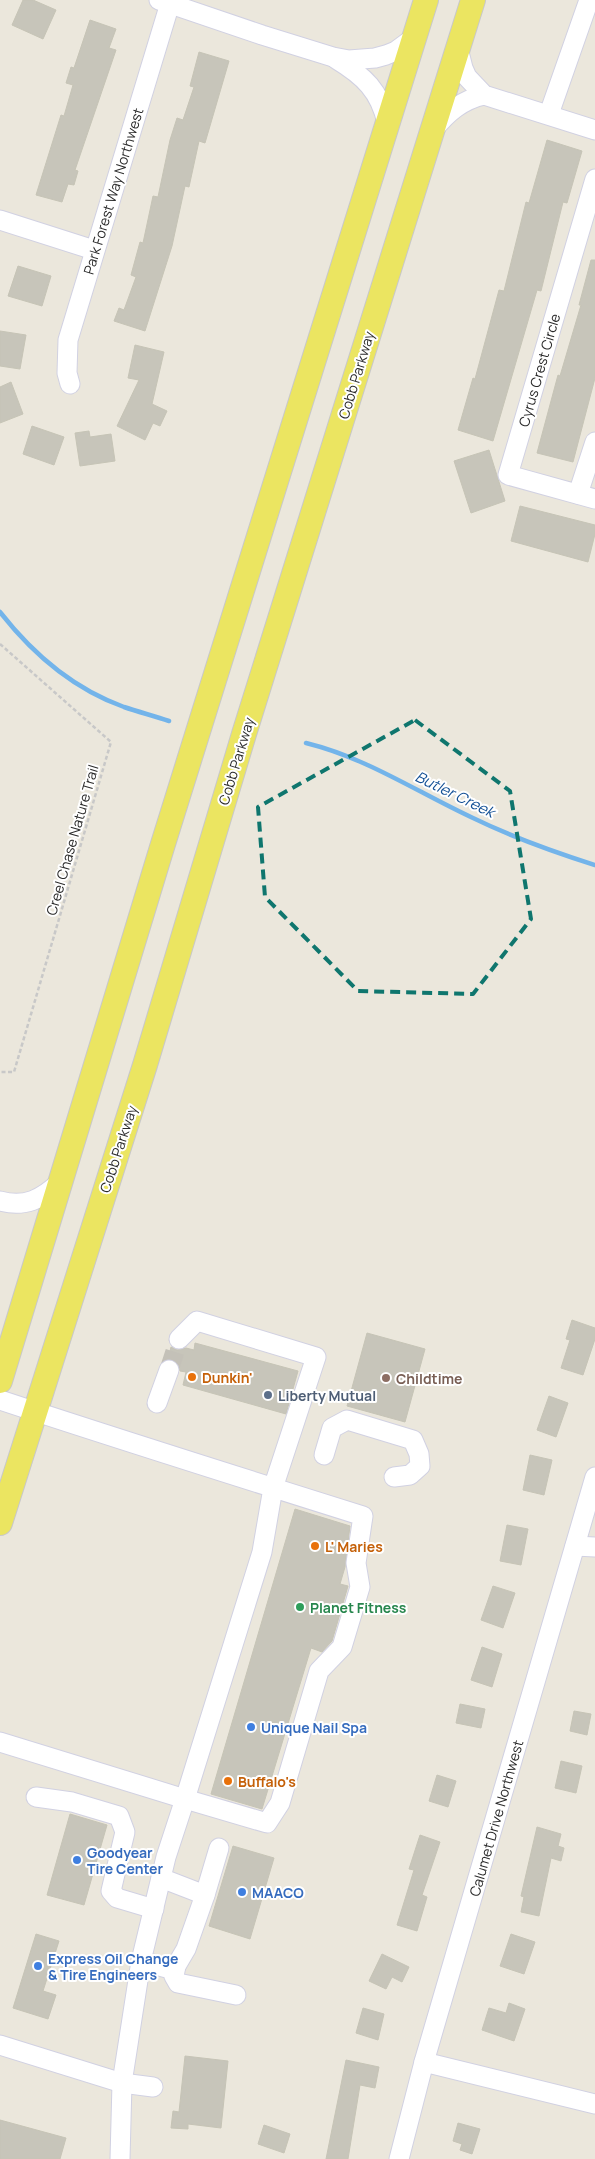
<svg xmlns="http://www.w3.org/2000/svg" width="595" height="2159" font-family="Manrope,sans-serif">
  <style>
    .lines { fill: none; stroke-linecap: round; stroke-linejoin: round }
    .stream { stroke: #73b4ea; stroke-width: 4.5 }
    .building { fill: #c7c5ba; stroke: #c6c4b6 }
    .minor-tunnel { stroke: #c4c1b8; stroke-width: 19; stroke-dasharray: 19 9; stroke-linecap: butt }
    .minor-casing { stroke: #d1d1e2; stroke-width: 21 }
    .major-casing { stroke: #c8c8c8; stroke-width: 26 }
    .path { stroke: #c8c8c8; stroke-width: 2.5; stroke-dasharray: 4 2.5; stroke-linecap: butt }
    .minor { stroke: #fff; stroke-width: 19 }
    .major { stroke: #ebe561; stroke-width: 24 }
    .marked { fill: none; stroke: #0f766e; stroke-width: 4; stroke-dasharray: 10 6; stroke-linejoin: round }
    .food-dot { fill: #e8710a; stroke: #fff; stroke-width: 2 }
    .education-dot { fill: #8d6e63; stroke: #fff; stroke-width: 2 }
    .service-dot { fill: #5c6f8a; stroke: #fff; stroke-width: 2 }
    .leisure-dot { fill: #2e9e5b; stroke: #fff; stroke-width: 2 }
    .shop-dot { fill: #3f7fe0; stroke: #fff; stroke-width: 2 }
    .labels { text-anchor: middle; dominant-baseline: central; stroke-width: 4; stroke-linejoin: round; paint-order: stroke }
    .street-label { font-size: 14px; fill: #2a2a2a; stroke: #fff }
    .food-label { font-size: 14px; font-weight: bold; fill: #c56008; stroke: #fff; text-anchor: start }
    .education-label { font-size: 14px; font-weight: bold; fill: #785e54; stroke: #fff; text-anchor: start }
    .service-label { font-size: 14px; font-weight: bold; fill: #4e5e75; stroke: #fff; text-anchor: start }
    .leisure-label { font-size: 14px; font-weight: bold; fill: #27864d; stroke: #fff; text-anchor: start }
    .shop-label { font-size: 14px; font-weight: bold; fill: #366cbe; stroke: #fff; text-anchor: start }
    .water-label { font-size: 15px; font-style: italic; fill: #124f95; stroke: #fff }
  </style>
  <rect width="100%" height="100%" fill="#ebe7dc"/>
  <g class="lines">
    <!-- stream -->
    <g class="stream">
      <path d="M0 612C32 653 74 689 124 707 139 712 154 716 169 721"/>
      <path d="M306 743C367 758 417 792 473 818 512 837 554 852 595 865"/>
    </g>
  </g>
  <!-- building -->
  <g class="building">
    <polygon points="23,0 33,0 56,10 43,39 12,25"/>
    <polygon points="90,20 116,29 109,48 116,50 75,170 78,171 74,185 68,184 62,202 36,195 61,115 64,116 73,85 66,83 71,67 74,68"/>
    <polygon points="199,52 229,61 205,143 199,141 189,187 185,186 172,246 145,331 114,321 119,308 124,310 136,277 131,275 140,242 143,243 153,196 158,197 170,140 177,118 183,120 194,87 190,86"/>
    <polygon points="547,140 582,151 567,203 563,202 541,291 537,290 493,441 458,430 473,378 475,379 499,290 504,291 526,202 529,203"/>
    <polygon points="591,260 595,260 595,378 573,462 537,453 558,375 560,376 581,305 579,305"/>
    <polygon points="18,266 51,276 42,306 8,296"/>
    <polygon points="0,331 26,335 20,369 0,366"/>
    <polygon points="135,345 164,352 152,404 167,411 160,426 153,423 145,440 117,426 139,380 128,378"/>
    <polygon points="11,382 23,414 0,423 0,387"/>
    <polygon points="32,426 64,437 54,465 23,454"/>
    <polygon points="89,431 90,437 111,434 115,461 80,466 75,433"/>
    <polygon points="489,450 505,501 471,513 454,461"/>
    <polygon points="520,506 595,525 595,534 588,562 511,541"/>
    <polygon points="572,1320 595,1328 595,1339 583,1375 561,1368 570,1340 566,1339"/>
    <polygon points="367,1333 425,1349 405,1422 347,1406"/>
    <polygon points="195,1343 298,1371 286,1414 183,1385 186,1372 180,1371 177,1362 168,1359 171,1347 177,1350 186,1348 194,1350"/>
    <polygon points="549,1396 568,1403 556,1437 537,1430"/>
    <polygon points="530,1455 552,1460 544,1495 523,1490"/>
    <polygon points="295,1509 350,1526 345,1567 340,1584 348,1586 332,1641 322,1652 311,1648 262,1809 211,1794"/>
    <polygon points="507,1525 528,1529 521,1565 500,1561"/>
    <polygon points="493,1586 515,1593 503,1628 481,1620"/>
    <polygon points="482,1647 502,1654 492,1687 471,1680"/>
    <polygon points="460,1704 485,1709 481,1728 456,1723"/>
    <polygon points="574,1711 591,1714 587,1735 570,1731"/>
    <polygon points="561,1761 582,1766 576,1793 555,1788"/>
    <polygon points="437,1775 456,1781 448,1807 429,1801"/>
    <polygon points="70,1814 107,1825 84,1905 47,1895"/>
    <polygon points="537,1827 561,1834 558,1846 564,1848 561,1861 551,1858 539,1916 521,1912 524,1897 521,1896"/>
    <polygon points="420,1835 440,1842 422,1895 427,1897 417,1931 397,1925 414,1870 409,1869"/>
    <polygon points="233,1846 274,1858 250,1939 209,1926"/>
    <polygon points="36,1934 59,1941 43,1991 56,1995 48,2019 13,2008"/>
    <polygon points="511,1934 535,1942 524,1974 500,1966"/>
    <polygon points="382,1954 409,1967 402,1982 392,1977 386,1989 369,1981"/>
    <polygon points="509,2003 525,2009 514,2041 482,2030 489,2008 506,2013"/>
    <polygon points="363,2008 384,2014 378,2040 356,2033"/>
    <polygon points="185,2056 228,2061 221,2128 188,2124 188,2129 171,2128 173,2111 179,2112"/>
    <polygon points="346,2060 379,2067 375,2088 360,2085 348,2159 326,2159"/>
    <polygon points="0,2120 66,2138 60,2159 0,2159"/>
    <polygon points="458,2123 480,2129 472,2154 460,2150 462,2144 453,2141"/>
    <polygon points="264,2125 290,2134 284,2153 258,2144"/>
  </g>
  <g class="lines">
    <!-- minor-tunnel -->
    <polyline class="minor-tunnel" points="169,1370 179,1339"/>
    <!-- minor casing -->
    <g class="minor-casing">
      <g id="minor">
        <polyline points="159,0 262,35 333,57 349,60 375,58 386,55 396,51 415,37"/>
        <polyline points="458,48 463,68 467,77 484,95 595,130"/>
        <path d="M336 59C364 76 380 91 387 123"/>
        <polyline points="549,114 589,0"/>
        <path d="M434 129C448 112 462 100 484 95"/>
        <polyline points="595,179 508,475 595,499"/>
        <polyline points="0,220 94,250"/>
        <polyline points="70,384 67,373 68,340 171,0"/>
        <polyline points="578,494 595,442"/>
        <path d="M0 1201C25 1208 42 1199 60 1182"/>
        <path d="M0 1400C121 1440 242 1478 363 1516L356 1563 360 1587 342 1647 319 1671 280 1803 267 1823 185 1799 262 1552 273 1488 316 1357 197 1321 179 1339"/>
        <polyline points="157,1403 169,1370"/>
        <polyline points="324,1455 332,1428 347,1420 413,1440 419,1454 420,1466 410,1475 394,1477"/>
        <polyline points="575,1546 595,1547"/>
        <polyline points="0,1742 185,1799 166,1857 141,1961 122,2083 120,2159"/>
        <polyline points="36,1797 72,1802 119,1816 125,1832 111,1891 117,1898 154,1909"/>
        <polyline points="205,1895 219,1848"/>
        <polyline points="141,1961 167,1968 176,1966 186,1949 205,1895 161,1878"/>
        <polyline points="176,1966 174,1976 178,1983 236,1995"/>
        <polyline points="0,2045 122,2083 153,2087"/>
        <polyline points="424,2062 595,2104"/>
        <polyline points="399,2159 424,2062 595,1477"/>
      </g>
    </g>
    <!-- major casing -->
    <g class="major-casing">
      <g id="major">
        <polyline points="0,1381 163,844 426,0"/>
        <polyline points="0,1523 145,1065 244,734 473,0"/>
      </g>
    </g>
    <!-- path -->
    <polyline class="path" points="0,644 111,742 14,1072 0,1072"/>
    <!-- minor -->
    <use href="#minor" class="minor"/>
    <!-- major -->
    <use href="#major" class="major"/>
  </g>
  <!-- marked area -->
  <path class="marked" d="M415 720 510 791 531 919 473 994 358 991 265 897 258 807Z"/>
  <!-- markers -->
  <g class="food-dot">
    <circle cx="192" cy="1377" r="5"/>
    <circle cx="315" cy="1546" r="5"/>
    <circle cx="228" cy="1781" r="5"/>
  </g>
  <circle class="education-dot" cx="386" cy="1378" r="5"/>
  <circle class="service-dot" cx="268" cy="1395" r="5"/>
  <circle class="leisure-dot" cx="300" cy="1607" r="5"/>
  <g class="shop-dot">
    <circle cx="251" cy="1727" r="5"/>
    <circle cx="77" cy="1860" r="5"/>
    <circle cx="242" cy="1892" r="5"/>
    <circle cx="38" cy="1966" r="5"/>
  </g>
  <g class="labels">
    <!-- street labels -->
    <g class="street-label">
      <text transform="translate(113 191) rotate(-73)">Park Forest Way Northwest</text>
      <text transform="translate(539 370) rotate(-74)">Cyrus Crest Circle</text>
      <text transform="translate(356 375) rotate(-73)">Cobb Parkway</text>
      <text transform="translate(236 761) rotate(-73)">Cobb Parkway</text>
      <text transform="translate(72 840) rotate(-74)">Creel Chase Nature Trail</text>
      <text transform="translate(118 1149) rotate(-72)">Cobb Parkway</text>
      <text transform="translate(496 1818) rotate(-74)">Calumet Drive Northwest</text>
    </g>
    <!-- food labels -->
    <g class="food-label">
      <text x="202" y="1377">Dunkin'</text>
      <text x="325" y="1546">L' Maries</text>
      <text x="238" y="1781">Buffalo's</text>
    </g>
    <!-- education labels -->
    <g class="education-label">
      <text x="396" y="1378">Childtime</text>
    </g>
    <!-- service labels -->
    <g class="service-label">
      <text x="278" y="1395">Liberty Mutual</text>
    </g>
    <!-- leisure labels -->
    <g class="leisure-label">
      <text x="310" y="1607">Planet Fitness</text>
    </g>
    <!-- shop labels -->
    <g class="shop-label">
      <text x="261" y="1727">Unique Nail Spa</text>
      <text x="87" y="1852">Goodyear<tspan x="87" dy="16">Tire Center</tspan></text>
      <text x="252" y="1892">MAACO</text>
      <text x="48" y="1958">Express Oil Change<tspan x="48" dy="16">&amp; Tire Engineers</tspan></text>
    </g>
    <!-- water labels -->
    <g class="water-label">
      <text transform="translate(455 794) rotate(26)">Butler Creek</text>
    </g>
  </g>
</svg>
